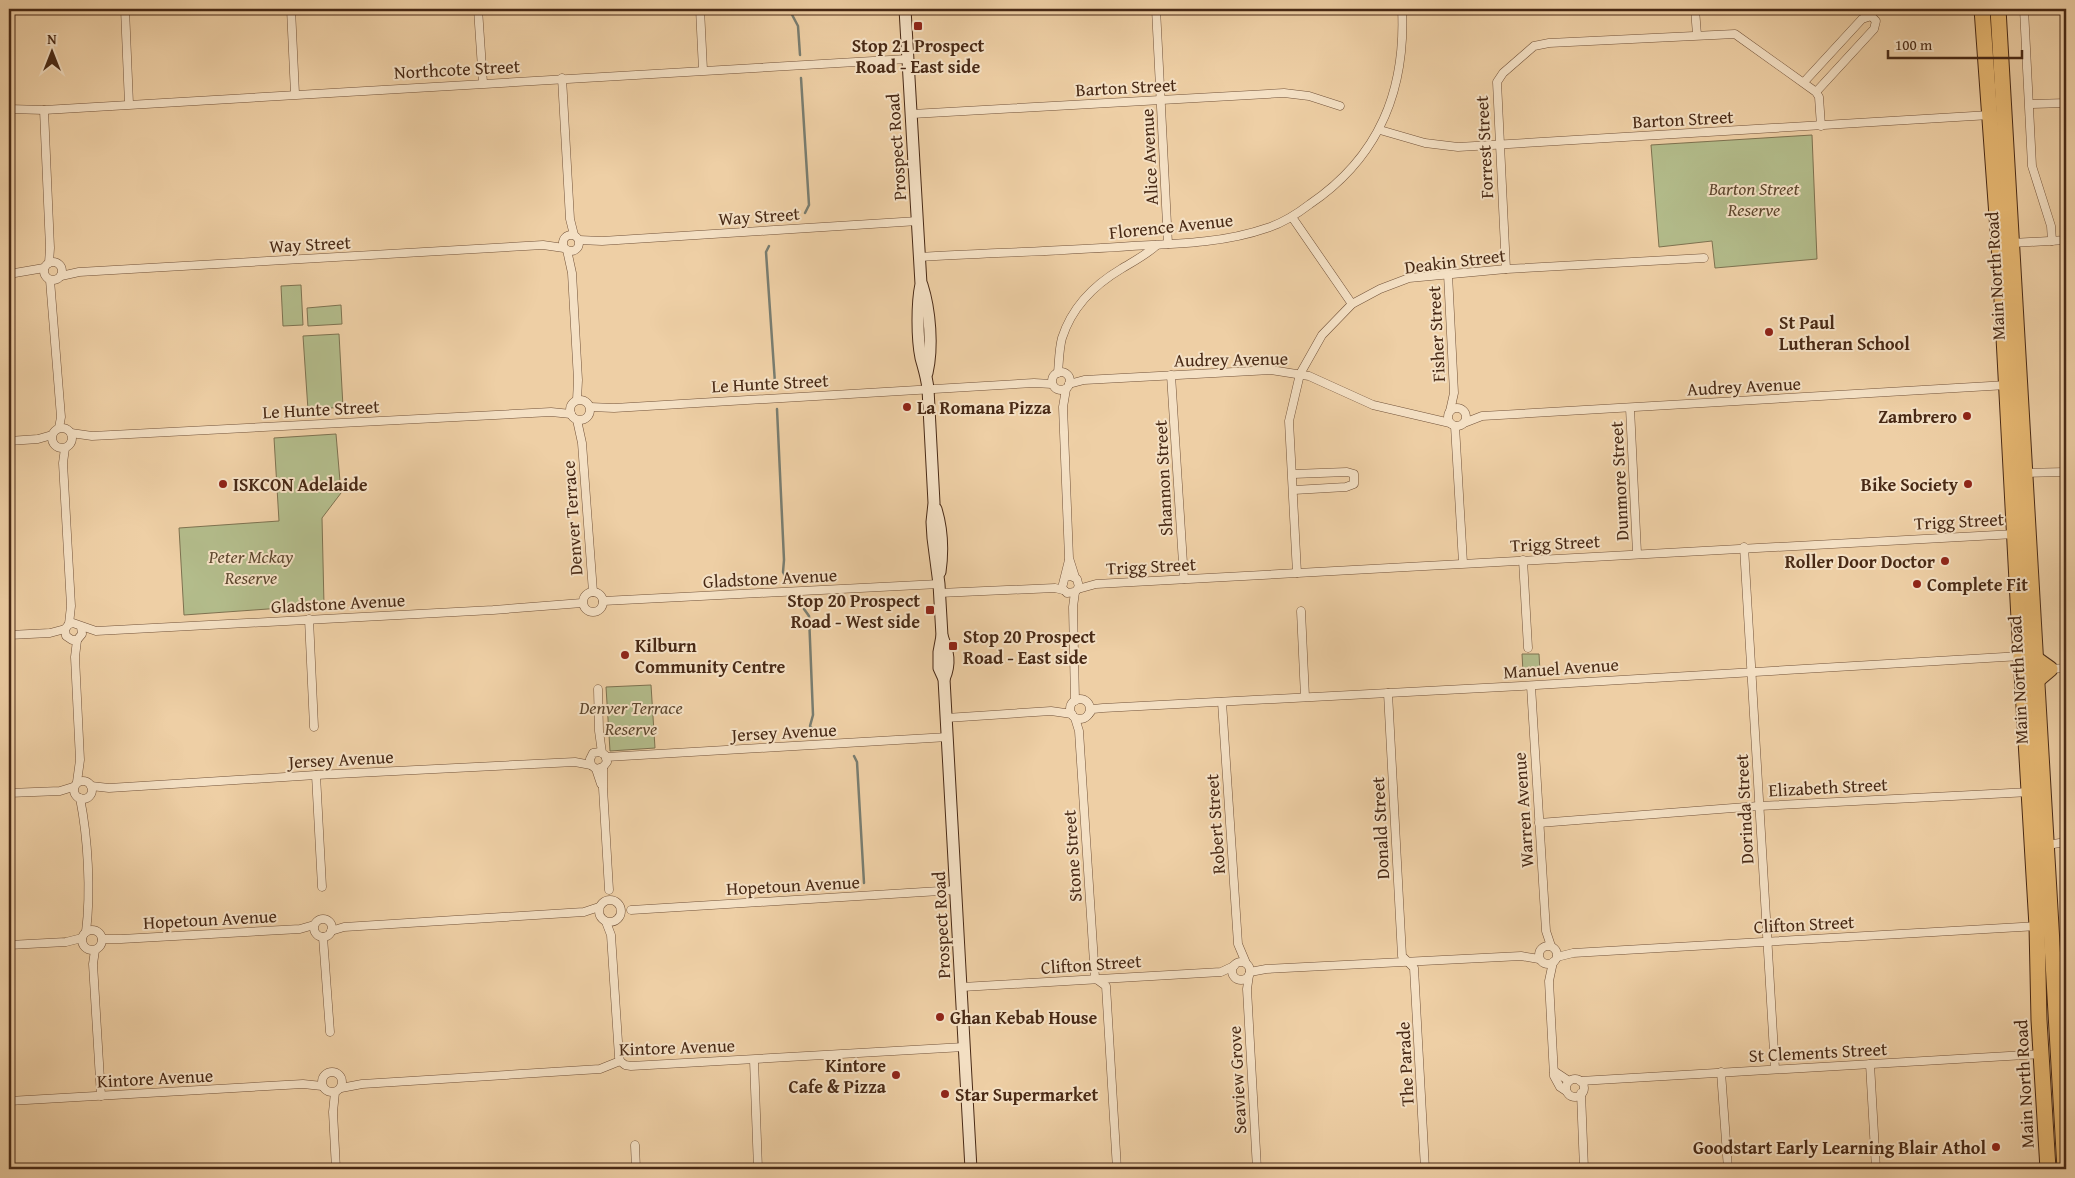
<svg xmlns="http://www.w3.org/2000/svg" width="2075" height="1178" font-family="'Gentium Book Plus',serif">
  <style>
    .green { fill: #b3bc8b; stroke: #7e7250 }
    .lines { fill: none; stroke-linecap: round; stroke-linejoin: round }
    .stream { stroke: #797d70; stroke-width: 2.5 }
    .street-casing { stroke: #725239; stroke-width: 9 }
    .secondary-casing { stroke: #482915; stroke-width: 13 }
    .highway-casing { stroke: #482915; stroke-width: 17 }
    .street { stroke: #f4e0c4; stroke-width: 8 }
    .secondary { stroke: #f4e0c4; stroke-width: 11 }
    .highway { stroke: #e7b872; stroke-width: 15 }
    .poi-dot { fill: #8f2418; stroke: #f4e0c4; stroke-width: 2 }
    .labels { text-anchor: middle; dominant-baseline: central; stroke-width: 4; stroke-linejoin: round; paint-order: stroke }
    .poi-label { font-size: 18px; font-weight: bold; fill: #482915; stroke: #f4e0c4; text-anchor: start }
    .street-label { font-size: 18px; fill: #482915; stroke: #f4e0c4 }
    .park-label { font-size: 18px; font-style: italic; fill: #5d462d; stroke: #f4e0c4 }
  </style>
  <rect width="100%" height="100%" fill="#eecfa5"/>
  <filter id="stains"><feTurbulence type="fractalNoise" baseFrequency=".004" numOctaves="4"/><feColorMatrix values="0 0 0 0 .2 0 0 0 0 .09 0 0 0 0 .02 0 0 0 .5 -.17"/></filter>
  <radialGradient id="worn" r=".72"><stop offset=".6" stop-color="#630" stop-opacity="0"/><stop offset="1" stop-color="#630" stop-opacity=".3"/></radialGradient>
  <!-- green -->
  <g class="green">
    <polygon points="1812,135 1817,259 1715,268 1712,241 1659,247 1651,145"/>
    <polygon points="301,285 303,325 283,326 281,286"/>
    <polygon points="341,305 342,324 308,326 307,308"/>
    <polygon points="339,334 343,407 308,410 303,336"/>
    <polygon points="336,434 341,493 322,518 324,605 184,615 179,528 279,521 274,438"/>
    <polygon points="1522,654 1539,654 1540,672 1523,672"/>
    <polygon points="651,685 655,748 610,751 606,687"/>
  </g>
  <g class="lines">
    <!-- stream -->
    <g class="stream">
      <polyline points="789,9 798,26 800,55"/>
      <polyline points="801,78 809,205 805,213"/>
      <polyline points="769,246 766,252 775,383"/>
      <polyline points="777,409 784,560 783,572 786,578"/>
      <polyline points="804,609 809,616 813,715 810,726 815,732"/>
      <polyline points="854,756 857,762 864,883"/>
    </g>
    <!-- street casing -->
    <g class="street-casing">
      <g id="street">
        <polyline points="125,9 129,104"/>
        <polyline points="291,9 295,94"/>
        <polyline points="478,9 483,83"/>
        <polyline points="700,9 703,70"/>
        <polyline points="1156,9 1168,244"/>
        <polyline points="1695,9 1697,35"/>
        <polyline points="2024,9 2032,166 2051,226 2052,241"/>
        <polyline points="562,78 570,219 574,235"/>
        <polyline points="1804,82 1862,19 1871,16 1876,21 1874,29 1816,92"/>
        <polyline points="2030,104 2066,103"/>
        <polyline points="9,109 44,110 907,59"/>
        <polyline points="44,110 50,248 49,263"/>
        <polyline points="912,114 1284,93 1309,96 1340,106"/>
        <polyline points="1380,130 1425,143 1458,147 1990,115"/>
        <polyline points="1292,217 1352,304"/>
        <circle cx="571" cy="243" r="8"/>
        <polyline points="579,240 602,241 918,221"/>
        <polyline points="2012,243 2066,240"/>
        <polyline points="567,250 572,273 578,380 577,400"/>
        <path d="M920 257C991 253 1061 251 1132 246 1177 244 1224 243 1267 228 1283 223 1297 214 1310 204 1379 157 1406 91 1402 9"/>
        <circle cx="53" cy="271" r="9"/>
        <polyline points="1506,269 1497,82 1503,73 1534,46 1549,43 1735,34 1816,92 1819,97 1821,126"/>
        <polyline points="9,274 44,268"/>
        <polyline points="1448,274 1454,393 1450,411"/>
        <polyline points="61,276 79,272 543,245 564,248"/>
        <polyline points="50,280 61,417 59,428"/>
        <circle cx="1061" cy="381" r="9"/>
        <path d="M1058 373C1059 362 1059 349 1062 338 1072 307 1094 285 1121 269 1134 261 1146 255 1157 245"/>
        <polyline points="1171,375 1184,579"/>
        <polyline points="1069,384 1084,380 1271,370 1309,376 1373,405 1450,423"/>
        <polyline points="1066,389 1063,407 1069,558 1075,577"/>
        <circle cx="580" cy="410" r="10"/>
        <polyline points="590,407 614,408 1034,383 1052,384"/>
        <circle cx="1457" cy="417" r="9"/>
        <polyline points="1630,408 1637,553"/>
        <polyline points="577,420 582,443 593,592"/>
        <polyline points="1464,423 1482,416 2007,385"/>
        <polyline points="1455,426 1463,563"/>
        <circle cx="62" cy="438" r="10"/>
        <polyline points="71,433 92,436 551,412 571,414"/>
        <polyline points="9,441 38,439 52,435"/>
        <polyline points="65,448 63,463 71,606 69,624"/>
        <polyline points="2025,473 2066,472"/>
        <polyline points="1293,474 1347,472 1354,474 1354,484 1346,487 1294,490"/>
        <polyline points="1744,547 1775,1069"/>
        <polyline points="1523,560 1528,648"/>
        <polyline points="1297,573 1289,421 1300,374 1322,335 1352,304 1380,289 1409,278 1506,269 1704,258"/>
        <polyline points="1065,577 1071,576 1077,579 1079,587 1075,592 1067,593 1062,588 1069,560"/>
        <polyline points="1078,589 1096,584 2015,534"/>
        <circle cx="593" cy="602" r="10"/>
        <polyline points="1075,592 1073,607 1075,701"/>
        <polyline points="939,593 1055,588 1063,590"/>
        <polyline points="603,601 939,584"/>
        <polyline points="1301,611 1305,697"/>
        <polyline points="309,619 314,727"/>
        <polyline points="81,627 82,634 77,640 72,640 66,636 65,629 69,624 73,623 96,631 493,610 582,603"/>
        <polyline points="9,635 50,633 65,629"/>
        <polyline points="77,640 75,657 80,760 77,782"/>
        <polyline points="2050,669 2066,668"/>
        <polyline points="1531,686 1546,931 1551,946"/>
        <polyline points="598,689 599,731 602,753"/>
        <polyline points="1388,693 1402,956 1414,968 1425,1169"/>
        <circle cx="1080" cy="709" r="10"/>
        <polyline points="1222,702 1238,944 1246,963"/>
        <polyline points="1088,715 1093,709 1103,708 1521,686 2021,656"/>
        <polyline points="946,718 1051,711 1072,714"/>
        <polyline points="1075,718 1079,731 1095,978 1106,986 1117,1169"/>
        <polyline points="606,757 948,737"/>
        <polyline points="603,767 603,788 609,890"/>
        <polyline points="596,769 603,767 607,762 605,755 600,752 593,753 590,759 591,765 596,769 601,784"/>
        <polyline points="316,775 322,887"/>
        <circle cx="83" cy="790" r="9"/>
        <polyline points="91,786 109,788 316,775 575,762 591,765"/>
        <polyline points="9,793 60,791 73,787"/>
        <path d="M80 798C88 838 91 892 86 932"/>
        <polyline points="1539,823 1759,806 2030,792"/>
        <polyline points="2047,845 2066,842"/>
        <circle cx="610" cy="911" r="11"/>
        <polyline points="631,910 956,890"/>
        <circle cx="323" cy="928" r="9"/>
        <polyline points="606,922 611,935 619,1057 620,1061"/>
        <circle cx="92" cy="940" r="10"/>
        <polyline points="331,931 344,927 584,912 599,907"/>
        <polyline points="323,937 330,1032"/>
        <polyline points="102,939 121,939 300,929 314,925"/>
        <polyline points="9,945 66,942 82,938"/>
        <circle cx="1548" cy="955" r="9"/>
        <polyline points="95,950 93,964 101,1096"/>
        <polyline points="1557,957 1573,953 2037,926"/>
        <polyline points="1553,962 1549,981 1554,1076 1560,1087 1566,1091"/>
        <circle cx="1241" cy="971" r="9"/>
        <polyline points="1250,972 1266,969 1521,956 1539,959"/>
        <polyline points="1249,975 1247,989 1257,1169"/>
        <polyline points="962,987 1221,972 1234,966"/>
        <polyline points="754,1060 758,1169"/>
        <polyline points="1870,1064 1876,1169"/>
        <polyline points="1554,1071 1569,1081"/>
        <circle cx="332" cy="1082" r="10"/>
        <polyline points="1721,1072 1728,1169"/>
        <circle cx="1575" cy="1088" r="9"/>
        <polyline points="1580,1081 2041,1054"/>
        <polyline points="341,1088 362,1084 600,1069 620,1061 625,1065 631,1066 964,1047"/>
        <polyline points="335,1092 333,1112 336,1169"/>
        <polyline points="1581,1093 1584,1169"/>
        <polyline points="9,1101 303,1084 322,1086"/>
        <polyline points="635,1145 636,1169"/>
      </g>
    </g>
    <!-- secondary casing -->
    <g class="secondary-casing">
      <g id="secondary">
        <path d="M905 9 921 284C917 303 917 338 921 358 924 369 927 378 928 389L934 503 932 522 933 538 939 584 942 636 939 652V668L944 679 971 1169"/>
        <path d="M922 285C930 310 933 347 927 373"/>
        <path d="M936 509C942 529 943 551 940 572"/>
        <path d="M942 636C948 652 951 663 944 679"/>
      </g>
    </g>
    <!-- highway casing -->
    <g class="highway-casing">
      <g id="highway">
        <polyline points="1982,9 1999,244 2021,656 2037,926 2039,1020 2048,1169"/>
        <polyline points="1998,9 2065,1169"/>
        <polyline points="2036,659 2050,669 2037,680"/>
      </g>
    </g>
    <!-- street -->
    <use href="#street" class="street"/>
    <!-- secondary -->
    <use href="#secondary" class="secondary"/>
    <!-- highway -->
    <use href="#highway" class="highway"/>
  </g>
  <!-- markers -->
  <g class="poi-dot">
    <rect x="913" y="21" width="10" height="10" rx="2.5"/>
    <circle cx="1769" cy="332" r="5"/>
    <circle cx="907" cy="407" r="5"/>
    <circle cx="1967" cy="416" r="5"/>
    <circle cx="223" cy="484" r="5"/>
    <circle cx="1968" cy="484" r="5"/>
    <circle cx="1945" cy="561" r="5"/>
    <circle cx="1917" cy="584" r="5"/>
    <rect x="925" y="605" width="10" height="10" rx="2.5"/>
    <rect x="948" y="641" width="10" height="10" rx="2.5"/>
    <circle cx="625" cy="655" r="5"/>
    <circle cx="940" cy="1017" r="5"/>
    <circle cx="896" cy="1075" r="5"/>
    <circle cx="945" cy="1094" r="5"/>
    <circle cx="1996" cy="1147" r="5"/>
  </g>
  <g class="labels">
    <!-- poi labels -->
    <g class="poi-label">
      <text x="918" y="45" text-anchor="middle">Stop 21 Prospect<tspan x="918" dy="21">Road - East side</tspan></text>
      <text x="1779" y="322">St Paul<tspan x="1779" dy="21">Lutheran School</tspan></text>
      <text x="917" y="407">La Romana Pizza</text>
      <text x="1957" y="416" text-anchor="end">Zambrero</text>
      <text x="233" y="484">ISKCON Adelaide</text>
      <text x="1958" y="484" text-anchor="end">Bike Society</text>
      <text x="1935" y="561" text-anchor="end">Roller Door Doctor</text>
      <text x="1927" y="584">Complete Fit</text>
      <text x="920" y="600" text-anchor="end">Stop 20 Prospect<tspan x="920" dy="21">Road - West side</tspan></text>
      <text x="963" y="636">Stop 20 Prospect<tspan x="963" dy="21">Road - East side</tspan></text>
      <text x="635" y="645">Kilburn<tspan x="635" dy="21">Community Centre</tspan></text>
      <text x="950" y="1017">Ghan Kebab House</text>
      <text x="886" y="1065" text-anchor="end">Kintore<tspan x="886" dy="21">Cafe &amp; Pizza</tspan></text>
      <text x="955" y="1094">Star Supermarket</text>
      <text x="1986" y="1147" text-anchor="end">Goodstart Early Learning Blair Athol</text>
    </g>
    <!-- street labels -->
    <g class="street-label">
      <text transform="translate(457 69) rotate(-3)">Northcote Street</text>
      <text transform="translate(1126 87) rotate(-3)">Barton Street</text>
      <text transform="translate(1683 119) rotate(-3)">Barton Street</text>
      <text transform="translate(896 147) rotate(-94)">Prospect Road</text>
      <text transform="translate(1484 147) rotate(-93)">Forrest Street</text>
      <text transform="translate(1149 157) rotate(-93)">Alice Avenue</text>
      <text transform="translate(759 216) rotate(-4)">Way Street</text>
      <text transform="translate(1171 226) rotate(-6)">Florence Avenue</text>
      <text transform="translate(310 244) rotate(-3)">Way Street</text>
      <text transform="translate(1455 261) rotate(-7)">Deakin Street</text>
      <text transform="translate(1995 276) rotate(-93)">Main North Road</text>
      <text transform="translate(1436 334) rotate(-93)">Fisher Street</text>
      <text transform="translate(1231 359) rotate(-1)">Audrey Avenue</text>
      <text transform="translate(770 383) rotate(-3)">Le Hunte Street</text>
      <text transform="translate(1744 386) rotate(-3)">Audrey Avenue</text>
      <text transform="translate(321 409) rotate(-3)">Le Hunte Street</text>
      <text transform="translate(1163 478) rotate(-93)">Shannon Street</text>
      <text transform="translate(1619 481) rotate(-93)">Dunmore Street</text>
      <text transform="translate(572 518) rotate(-94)">Denver Terrace</text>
      <text transform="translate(1959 521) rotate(-3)">Trigg Street</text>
      <text transform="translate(1555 543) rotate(-3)">Trigg Street</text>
      <text transform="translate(1151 566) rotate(-3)">Trigg Street</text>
      <text transform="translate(770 578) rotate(-3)">Gladstone Avenue</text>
      <text transform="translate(338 603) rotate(-3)">Gladstone Avenue</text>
      <text transform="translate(1561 668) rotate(-4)">Manuel Avenue</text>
      <text transform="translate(2018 680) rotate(-93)">Main North Road</text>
      <text transform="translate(784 732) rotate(-3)">Jersey Avenue</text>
      <text transform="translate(341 759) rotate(-3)">Jersey Avenue</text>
      <text transform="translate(1828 787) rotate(-3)">Elizabeth Street</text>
      <text transform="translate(1744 809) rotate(-93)">Dorinda Street</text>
      <text transform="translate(1523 810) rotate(-94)">Warren Avenue</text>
      <text transform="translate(1215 824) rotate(-94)">Robert Street</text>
      <text transform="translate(1380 828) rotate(-93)">Donald Street</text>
      <text transform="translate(1072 856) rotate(-94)">Stone Street</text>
      <text transform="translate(793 885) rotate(-3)">Hopetoun Avenue</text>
      <text transform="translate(210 919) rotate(-3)">Hopetoun Avenue</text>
      <text transform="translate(1804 924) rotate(-3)">Clifton Street</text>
      <text transform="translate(941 925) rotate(-93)">Prospect Road</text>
      <text transform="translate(1091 964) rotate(-4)">Clifton Street</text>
      <text transform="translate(677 1047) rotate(-2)">Kintore Avenue</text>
      <text transform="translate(1818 1052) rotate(-3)">St Clements Street</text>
      <text transform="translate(1405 1064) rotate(-93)">The Parade</text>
      <text transform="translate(155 1078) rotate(-3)">Kintore Avenue</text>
      <text transform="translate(1237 1080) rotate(-93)">Seaview Grove</text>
      <text transform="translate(2024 1084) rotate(-93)">Main North Road</text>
    </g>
    <!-- park labels -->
    <g class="park-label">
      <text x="1754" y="188">Barton Street<tspan x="1754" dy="21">Reserve</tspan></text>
      <text x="251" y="556">Peter Mckay<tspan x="251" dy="21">Reserve</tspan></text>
      <text x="631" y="707">Denver Terrace<tspan x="631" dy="21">Reserve</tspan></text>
    </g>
  </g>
  <!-- margin -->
  <rect width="2075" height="1178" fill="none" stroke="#eecfa5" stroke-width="30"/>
  <rect x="10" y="10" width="2055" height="1158" fill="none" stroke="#482915" stroke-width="2.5"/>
  <rect x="15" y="15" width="2045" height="1148" fill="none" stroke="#482915"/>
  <!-- north arrow -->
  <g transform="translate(52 52)" stroke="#f4e0c4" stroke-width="4" paint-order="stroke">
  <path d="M0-4L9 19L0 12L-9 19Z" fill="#482915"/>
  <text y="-8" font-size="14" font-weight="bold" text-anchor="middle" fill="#482915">N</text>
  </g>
  <!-- scale -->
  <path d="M1888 50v8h134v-8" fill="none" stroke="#482915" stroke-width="2.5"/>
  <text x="1895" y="50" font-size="15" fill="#482915" stroke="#f4e0c4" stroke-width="4" paint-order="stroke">100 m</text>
  <rect width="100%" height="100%" filter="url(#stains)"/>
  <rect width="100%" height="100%" fill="url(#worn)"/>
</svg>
